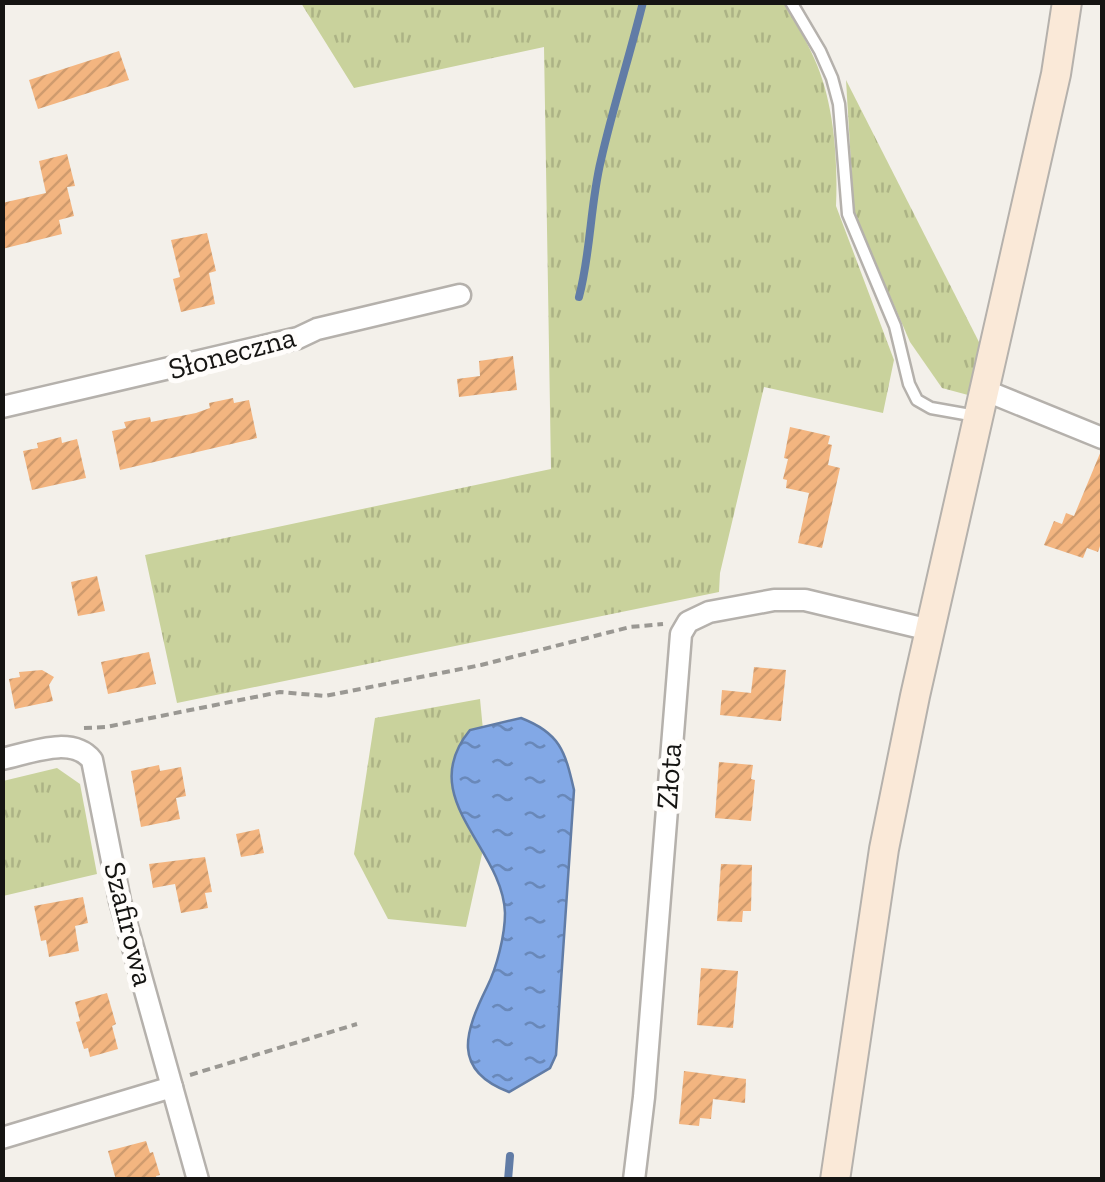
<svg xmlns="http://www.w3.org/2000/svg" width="1105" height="1182" font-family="'Zilla Slab',serif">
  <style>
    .grass { fill: url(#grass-tufts) }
    .water { fill: url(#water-ripples); stroke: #617ca6; stroke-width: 2.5 }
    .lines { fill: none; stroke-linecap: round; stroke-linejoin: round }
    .stream { stroke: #617ca6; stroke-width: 8 }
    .building { fill: url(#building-hatch) }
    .lane-casing { stroke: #b5b1ac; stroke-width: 15 }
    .street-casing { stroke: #b5b1ac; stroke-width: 25 }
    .secondary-casing { stroke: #b5b1ac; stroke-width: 32 }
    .path { stroke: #9a9893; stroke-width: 4; stroke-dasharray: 8 5; stroke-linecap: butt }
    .lane { stroke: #fff; stroke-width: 10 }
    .street { stroke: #fff; stroke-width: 20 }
    .secondary { stroke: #fae9d8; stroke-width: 28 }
    .labels { text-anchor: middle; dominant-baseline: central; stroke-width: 10; stroke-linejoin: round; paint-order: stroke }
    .street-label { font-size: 30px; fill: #151412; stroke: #fffdfb }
  </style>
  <defs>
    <pattern id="grass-tufts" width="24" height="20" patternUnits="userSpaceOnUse" patternTransform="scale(2.5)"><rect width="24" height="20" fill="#c9d29c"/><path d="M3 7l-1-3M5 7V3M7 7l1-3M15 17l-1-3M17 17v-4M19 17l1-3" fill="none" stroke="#acb385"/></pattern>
    <pattern id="water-ripples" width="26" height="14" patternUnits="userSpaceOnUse" patternTransform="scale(2.5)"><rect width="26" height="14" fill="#82a8e6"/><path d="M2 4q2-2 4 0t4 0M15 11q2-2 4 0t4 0" fill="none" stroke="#6988b9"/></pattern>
    <pattern id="building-hatch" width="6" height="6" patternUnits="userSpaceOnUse" patternTransform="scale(2.5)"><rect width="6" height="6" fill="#f3b580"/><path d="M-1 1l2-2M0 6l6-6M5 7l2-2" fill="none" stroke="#cf9b6e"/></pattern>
  </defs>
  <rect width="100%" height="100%" fill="#f3f0ea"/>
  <!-- grass -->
  <g class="grass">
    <path d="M301 3H784C794 21 806 39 814 58 834 101 838 159 836 206L894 360 883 413 764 387 720 573 719 592 177 703 145 555 551 469 544 47 354 88Z"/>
    <polygon points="846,80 981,346 968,395 942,388 910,342 854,213"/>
    <polygon points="480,699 491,813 466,927 388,919 354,854 375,718"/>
    <polygon points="57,768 80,784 97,874 3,896 3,781"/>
  </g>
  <!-- water -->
  <path class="water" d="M521 718C560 733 565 751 574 790L556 1055 550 1068 509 1092C451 1070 465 1032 487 987 497 967 505 935 505 913 503 847 414 798 470 730Z"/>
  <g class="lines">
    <!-- stream -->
    <g class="stream">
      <path d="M579 297C591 252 590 205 601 160 613 107 630 55 643 2"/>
      <polyline points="508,1180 510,1156"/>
    </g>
  </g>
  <!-- building -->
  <g class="building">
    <polygon points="119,51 129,80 38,109 29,80"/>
    <polygon points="67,154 75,186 67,187 74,216 59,220 62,234 2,249 2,203 46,193 39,161"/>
    <polygon points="207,233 216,271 209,273 215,304 181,312 173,279 180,277 171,240"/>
    <polygon points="513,356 517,390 459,397 457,379 480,376 479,361"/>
    <polygon points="233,398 234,403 249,400 257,438 120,470 112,431 126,428 124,422 150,417 151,422 196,413 210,408 209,403"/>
    <polygon points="790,427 830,436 828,444 832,445 828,465 840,468 822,548 798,543 809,493 786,488 787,480 783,479 788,459 784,458"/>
    <polygon points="61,437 62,443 77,439 86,478 32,490 23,451 38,448 37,443"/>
    <polygon points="1101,451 1102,540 1098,552 1087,548 1083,558 1044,545 1054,521 1062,524 1066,513 1074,516"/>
    <polygon points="97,576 105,611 78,616 71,582"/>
    <polygon points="149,652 156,684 108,694 101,662"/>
    <polygon points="754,667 786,670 781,721 720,715 722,690 751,693"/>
    <polygon points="42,670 54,677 49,685 53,701 15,709 9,679 20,677 19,672"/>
    <polygon points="719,762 753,765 751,779 755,780 751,821 715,818"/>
    <polygon points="159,765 160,771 181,767 186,796 176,798 180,819 141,827 131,771"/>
    <polygon points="259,829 264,853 241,857 236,834"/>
    <polygon points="205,857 212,892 205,893 208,908 181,913 175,884 153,888 149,864"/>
    <polygon points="721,864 752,865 751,911 743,911 742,922 717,921"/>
    <polygon points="83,897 88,923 75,926 79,951 49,957 46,940 41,941 34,906"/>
    <polygon points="701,968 738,971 733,1028 697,1025"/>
    <polygon points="107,993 116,1024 112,1026 118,1049 90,1057 88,1048 84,1049 76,1022 80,1021 75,1002"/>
    <polygon points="684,1071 746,1079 745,1103 713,1099 711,1119 700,1118 699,1126 679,1124"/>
    <polygon points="146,1141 150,1153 153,1152 160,1175 156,1176 157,1180 116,1180 108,1151"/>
  </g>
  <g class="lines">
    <!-- lane casing -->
    <g class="lane-casing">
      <polyline id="lane" points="791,2 820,51 832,78 839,104 848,214 895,326 909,384 917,400 931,408 976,416"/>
    </g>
    <!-- street casing -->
    <g class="street-casing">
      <g id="street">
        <polyline points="984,390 1102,438"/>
        <polyline points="2,407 298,338 317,329 460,295"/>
        <path d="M2 759C30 753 72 735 92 760L120 901 198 1180"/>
        <polyline points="2,1138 172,1087"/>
        <polyline points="634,1180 644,1097 681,634 688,622 709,612 774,600 805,600 930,630"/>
      </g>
    </g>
    <!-- secondary casing -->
    <g class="secondary-casing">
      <polyline id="secondary" points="835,1180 884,849 915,696 1056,74 1067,2"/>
    </g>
    <!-- path -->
    <g class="path">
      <polyline points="84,728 106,727 280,692 325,696 481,665 630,627 663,624"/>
      <polyline points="190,1075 357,1024"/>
    </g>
    <!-- lane -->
    <use href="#lane" class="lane"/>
    <!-- street -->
    <use href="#street" class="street"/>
    <!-- secondary -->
    <use href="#secondary" class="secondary"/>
  </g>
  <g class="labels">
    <!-- street labels -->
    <g class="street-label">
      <text transform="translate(232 353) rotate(-15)">Słoneczna</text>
      <text transform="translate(669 776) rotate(-86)">Złota</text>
      <text transform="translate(129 924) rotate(76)">Szafirowa</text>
    </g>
  </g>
  <!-- border -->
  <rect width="1105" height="1182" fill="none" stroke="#151412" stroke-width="10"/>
</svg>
